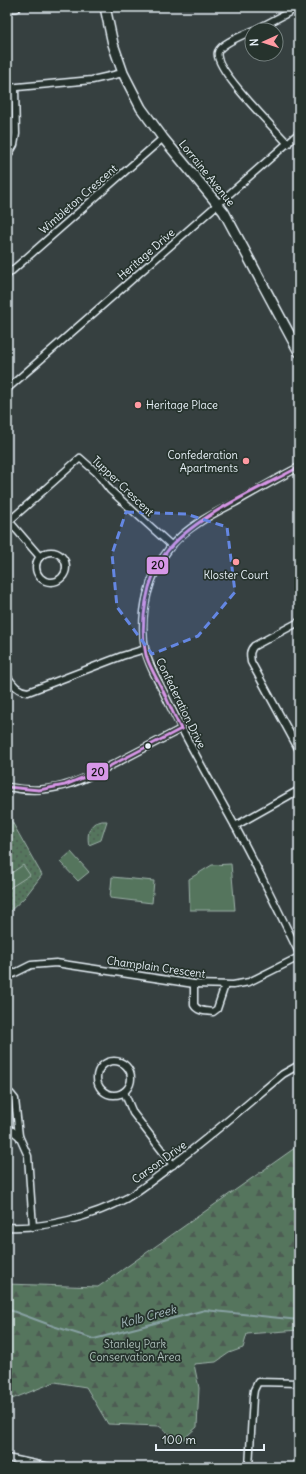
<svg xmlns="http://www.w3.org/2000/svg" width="306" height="1474" font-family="Delius,sans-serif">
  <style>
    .grass { fill: url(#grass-dots); stroke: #9eb2aa }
    .forest { fill: url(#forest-firs); stroke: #9eb2aa }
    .garden { fill: #55745d; stroke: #9eb2aa }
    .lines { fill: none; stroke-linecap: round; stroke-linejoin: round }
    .stream { stroke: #87a1a2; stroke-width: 2 }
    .street-casing { stroke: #e8f1f8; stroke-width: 9 }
    .secondary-casing { stroke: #e8f1f8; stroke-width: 12 }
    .street { stroke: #26332d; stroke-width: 6 }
    .secondary { stroke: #26332d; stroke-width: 9 }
    .bus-1-casing { stroke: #26332d; stroke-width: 6 }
    .bus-1 { stroke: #d797e7; stroke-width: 3 }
    .marked { fill: #6487e3; fill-opacity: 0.2; stroke: #6487e3; stroke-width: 3; stroke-dasharray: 8 5; stroke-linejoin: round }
    .poi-dot { fill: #ff9aa2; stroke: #26332d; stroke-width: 1.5 }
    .bus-dot { fill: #e8f1f8; stroke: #26332d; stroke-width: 1.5 }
    .labels { text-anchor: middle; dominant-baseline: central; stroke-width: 3.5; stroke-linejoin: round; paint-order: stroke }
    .street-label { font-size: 11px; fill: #e8f1f8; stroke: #26332d }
    .poi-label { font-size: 11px; fill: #e8f1f8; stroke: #26332d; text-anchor: start }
    .park-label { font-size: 11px; fill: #adbfba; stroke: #26332d }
    .water-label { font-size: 12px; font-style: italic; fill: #a7bbbf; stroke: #26332d }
    .line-badge { stroke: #26332d; stroke-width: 1.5 }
    .pale-badge-label { font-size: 11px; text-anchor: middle; font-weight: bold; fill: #111 }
  </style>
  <defs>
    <pattern id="grass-dots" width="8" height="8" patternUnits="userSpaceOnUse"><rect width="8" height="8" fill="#55745d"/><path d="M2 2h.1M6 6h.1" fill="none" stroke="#4d5c53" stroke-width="1.8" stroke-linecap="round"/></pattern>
    <pattern id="forest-firs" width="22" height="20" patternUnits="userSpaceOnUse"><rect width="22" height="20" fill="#55745d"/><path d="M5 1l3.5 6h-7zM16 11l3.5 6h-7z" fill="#4d5c53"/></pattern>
  </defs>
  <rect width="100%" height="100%" fill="#364040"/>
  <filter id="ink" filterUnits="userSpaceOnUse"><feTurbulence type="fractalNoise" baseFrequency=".025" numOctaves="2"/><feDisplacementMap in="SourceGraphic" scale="8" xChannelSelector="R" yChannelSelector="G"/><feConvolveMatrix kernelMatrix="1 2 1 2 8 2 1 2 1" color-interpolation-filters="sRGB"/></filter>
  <g filter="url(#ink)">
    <!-- grass -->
    <g class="grass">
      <polygon points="7,813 42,875 25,897 7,914"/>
      <path d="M102 821H107L101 840 89 845C87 838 88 827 95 823 97 822 100 822 102 821Z"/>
    </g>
    <!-- forest -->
    <polygon class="forest" points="299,1145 299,1330 247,1334 243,1348 229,1353 216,1362 194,1364 199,1388 197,1427 180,1442 159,1426 108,1424 86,1387 55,1382 7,1401 7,1284 98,1287"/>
    <!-- garden -->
    <g class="garden">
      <polygon points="71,852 89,872 78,881 60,862"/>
      <polygon points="231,864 235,910 190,910 189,879 212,865"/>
      <polygon points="23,865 30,875 8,889 7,887 7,876"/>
      <polygon points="112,877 154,881 152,903 110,898"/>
    </g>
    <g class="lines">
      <!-- stream -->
      <polyline class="stream" points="7,1309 53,1326 94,1339 205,1310 299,1320"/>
      <!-- street casing -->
      <g class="street-casing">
        <g id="street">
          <polyline points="255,30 299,7"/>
          <path d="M252 31C244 35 221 43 218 52 212 67 275 129 288 144"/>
          <polyline points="7,88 92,80 123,73"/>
          <polyline points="7,157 14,145 16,134 15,88"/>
          <polyline points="7,275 163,138"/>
          <polyline points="7,389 299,133"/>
          <path d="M299 467C278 478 257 490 236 502 213 514 188 526 171 546 148 575 139 613 145 649 148 664 157 679 164 693 182 732 204 770 225 808 252 855 275 904 299 953"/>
          <polyline points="9,521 40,557"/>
          <polyline points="7,523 80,458 97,473 110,490 172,546"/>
          <circle cx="51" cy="567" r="15"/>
          <path d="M299 622 254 646C249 651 250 655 251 662L299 750"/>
          <path d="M7 676C13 684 17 691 28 692L122 656 145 649"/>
          <path d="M7 787C54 796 78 782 118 762 139 751 160 740 181 729"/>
          <polyline points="235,826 299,790"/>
          <polyline points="7,977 31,965 56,963 194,984 233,985 249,982 299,957"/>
          <path d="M194 984V1005C198 1012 207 1011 213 1012L217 1009 225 985"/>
          <circle cx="114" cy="1078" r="17"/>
          <polyline points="7,1092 11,1094 15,1099 19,1136 28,1156 33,1227"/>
          <polyline points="124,1092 133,1113 173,1165"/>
          <polyline points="7,1127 19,1136"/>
          <path d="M7 1227C45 1229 94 1216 127 1198 142 1189 157 1177 171 1166 210 1137 246 1105 283 1074L299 1065"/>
          <polyline points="7,1458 49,1467"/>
          <polyline points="249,1467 253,1397 254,1390 258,1382 299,1383"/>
        </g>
      </g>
      <!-- secondary casing -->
      <g class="secondary-casing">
        <g id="secondary">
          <polyline points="7,7 16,7"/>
          <polyline points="105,7 113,44 123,73 141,108 163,138 224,212 299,352"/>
        </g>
      </g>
      <!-- street -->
      <use href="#street" class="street"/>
      <!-- secondary -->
      <use href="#secondary" class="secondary"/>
      <!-- bus-1 casing -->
      <g class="bus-1-casing">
        <g id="bus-1">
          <path d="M181 729C173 714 167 698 159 683 154 674 149 665 146 655 142 638 143 618 146 601 149 584 155 567 165 554 192 517 259 489 299 467"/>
          <polyline points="7,787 39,790 65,785 104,769 181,729"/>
        </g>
      </g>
      <!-- bus-1 -->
      <use href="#bus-1" class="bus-1"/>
    </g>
  </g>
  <!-- marked area -->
  <path class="marked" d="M126 512 186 514 227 527 235 592 198 636 152 654 117 607 112 554Z"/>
  <!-- markers -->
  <g class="poi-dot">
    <circle cx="138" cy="405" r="4"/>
    <circle cx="246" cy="461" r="4"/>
    <circle cx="236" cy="562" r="4"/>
  </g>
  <circle class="bus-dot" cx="148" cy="746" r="3.5"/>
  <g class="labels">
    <!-- street labels -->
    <g class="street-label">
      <text transform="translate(207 173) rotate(51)">Lorraine Avenue</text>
      <text transform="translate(78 199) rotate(-41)">Wimbleton Crescent</text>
      <text transform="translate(146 254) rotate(-41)">Heritage Drive</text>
      <text transform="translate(123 486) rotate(44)">Tupper Crescent</text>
      <text transform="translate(181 703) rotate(64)">Confederation Drive</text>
      <text transform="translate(156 967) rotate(8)">Champlain Crescent</text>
      <text transform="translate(159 1162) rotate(-36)">Carson Drive</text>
    </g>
    <!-- poi labels -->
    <g class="poi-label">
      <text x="146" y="405">Heritage Place</text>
      <text x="238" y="455" text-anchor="end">Confederation<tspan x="238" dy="13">Apartments</tspan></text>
      <text x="236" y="575" text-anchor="middle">Kloster Court</text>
    </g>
    <!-- park labels -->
    <g class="park-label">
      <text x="135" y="1344">Stanley Park<tspan x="135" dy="13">Conservation Area</tspan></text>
    </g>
    <!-- water labels -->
    <g class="water-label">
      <text transform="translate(148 1316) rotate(-15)">Kolb Creek</text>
    </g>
  </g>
  <g class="line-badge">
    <rect x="146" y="556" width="23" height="19" rx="4" fill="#d797e7"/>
    <rect x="86" y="762" width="23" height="19" rx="4" fill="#d797e7"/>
  </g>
  <g class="pale-badge-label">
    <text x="158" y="569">20</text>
    <text x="98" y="776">20</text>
  </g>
  <!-- margin -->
  <rect width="306" height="1474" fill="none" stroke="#26332d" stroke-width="24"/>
  <rect x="12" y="12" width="282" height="1450" fill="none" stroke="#e8f1f8" stroke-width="1.5" filter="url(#ink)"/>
  <!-- north arrow -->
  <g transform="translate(264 42) rotate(267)"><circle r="19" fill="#26332d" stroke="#747f7e"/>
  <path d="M0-3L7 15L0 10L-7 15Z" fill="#ff9aa2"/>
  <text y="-6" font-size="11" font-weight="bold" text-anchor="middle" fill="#e8f1f8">N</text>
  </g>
  <!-- scale -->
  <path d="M156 1444v6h108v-6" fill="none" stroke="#e8f1f8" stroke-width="2"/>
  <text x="162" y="1444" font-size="12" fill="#e8f1f8" stroke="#26332d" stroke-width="3" paint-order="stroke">100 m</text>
</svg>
